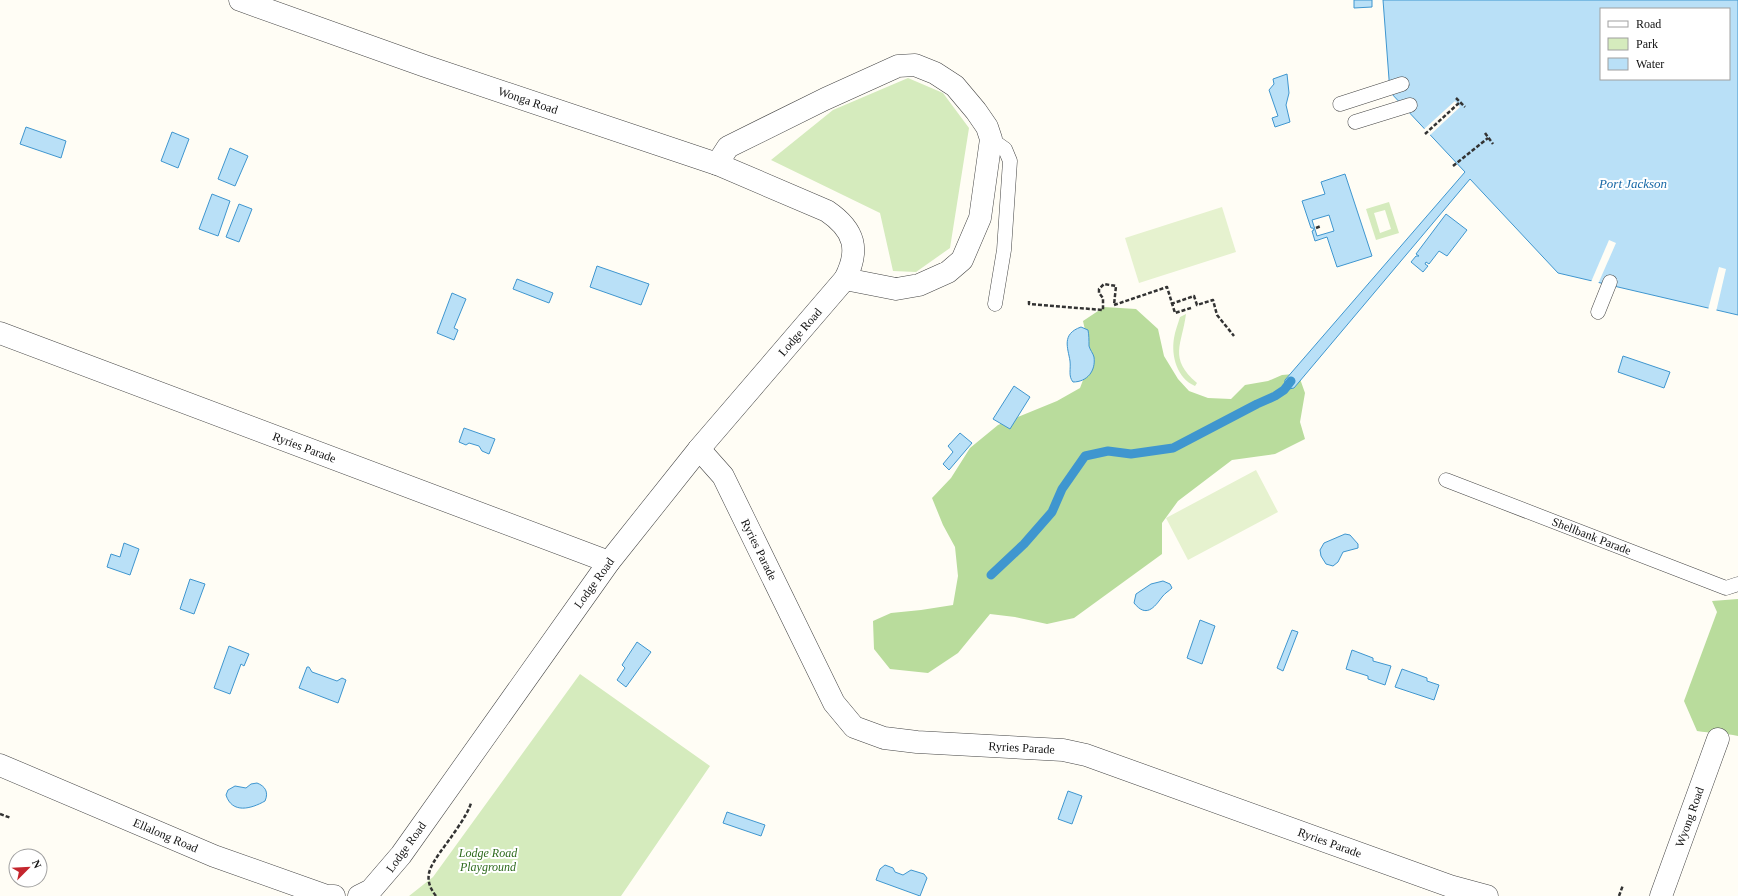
<svg xmlns="http://www.w3.org/2000/svg" width="1738" height="896" font-family="Georgia,serif">
  <style>
    .green { fill: #d5ebbd; fill-rule: evenodd }
    .forest { fill: #b9dc9c }
    .pitch { fill: #e6f2cf }
    .water { fill: #b9e0f7; stroke: #3f96cf; fill-rule: evenodd }
    .pier { fill: #fffdf5 }
    .lines { fill: none; stroke-linecap: round; stroke-linejoin: round }
    .stream { stroke: #3f96cf; stroke-width: 9 }
    .lane-casing { stroke: #444; stroke-width: 15 }
    .street-casing { stroke: #444; stroke-width: 23 }
    .path { stroke: #333; stroke-width: 2.5; stroke-dasharray: 4 2; stroke-linecap: butt }
    .lane { stroke: #fff; stroke-width: 14 }
    .street { stroke: #fff; stroke-width: 22 }
    .labels { text-anchor: middle; dominant-baseline: central; stroke-width: 4; stroke-linejoin: round; paint-order: stroke }
    .street-label { font-size: 12px; fill: #111; stroke: #fff }
    .park-label { font-size: 12px; font-style: italic; fill: #2f6b1f; stroke: #fff }
    .water-label { font-size: 13px; font-style: italic; fill: #1768a6; stroke: #fff }
  </style>
  <rect width="100%" height="100%" fill="#fffdf5"/>
  <!-- green -->
  <g class="green">
    <polygon points="908,78 943,93 969,128 950,248 916,272 893,271 880,213 771,160 833,110"/>
    <path d="M1389 202 1399 233 1376 240 1366 209ZM1385 210 1391 229 1380 233 1374 213Z"/>
    <path d="M1186 314C1182 345 1168 358 1197 383L1195 386C1177 378 1171 356 1174 338 1175 331 1178 324 1180 317Z"/>
    <polygon points="580,674 710,766 621,896 409,896 433,877"/>
  </g>
  <!-- forest -->
  <g class="forest">
    <polygon points="1104,307 1136,309 1158,329 1164,356 1178,379 1189,391 1208,398 1231,399 1245,385 1268,381 1282,375 1294,374 1299,376 1305,393 1300,422 1305,439 1275,454 1232,460 1178,501 1162,523 1162,554 1074,618 1047,624 1015,617 990,614 958,653 928,673 890,669 874,649 873,621 891,613 921,610 953,605 958,576 955,547 943,525 932,498 951,478 970,448 998,425 1057,401 1080,388 1088,367 1087,339 1083,321"/>
    <path d="M1738 599V736C1725 733 1710 733 1697 731L1684 701 1717 612 1712 601Z"/>
  </g>
  <!-- pitch -->
  <g class="pitch">
    <polygon points="1222,207 1236,252 1139,283 1125,238"/>
    <polygon points="1256,470 1278,512 1188,560 1166,518"/>
  </g>
  <!-- water -->
  <g class="water">
    <polygon points="1354,0 1372,0 1372,7 1354,8"/>
    <path d="M1383 0H1738V315L1558 273 1470 179 1294 388 1284 390 1285 380 1465 172 1390 92ZM1601 9H1729V79H1601Z"/>
    <polygon points="1287,74 1289,93 1286,105 1290,122 1275,127 1272,118 1278,116 1269,90 1274,84 1273,79"/>
    <polygon points="26,127 66,141 61,158 20,144"/>
    <polygon points="172,132 189,139 178,168 161,161"/>
    <polygon points="230,148 248,156 235,186 218,179"/>
    <path d="M1345 174 1372 256 1337 267 1327 237 1315 241 1312 231 1314 230 1313 228H1311L1302 201 1325 194 1321 182ZM1329 215 1334 231 1317 236 1312 220Z"/>
    <polygon points="212,194 230,201 218,236 199,229"/>
    <polygon points="239,204 252,209 239,242 226,237"/>
    <polygon points="1446,214 1467,230 1447,256 1439,251 1429,264 1426,262 1425,264 1428,266 1423,272 1411,262 1416,256 1419,256 1416,254"/>
    <polygon points="597,266 649,284 641,305 590,287"/>
    <polygon points="517,279 553,293 549,303 513,289"/>
    <polygon points="452,293 466,299 454,328 458,330 454,340 437,333"/>
    <path d="M1081 327 1088 330C1089 335 1089 340 1089 346 1090 350 1093 353 1094 357 1096 371 1087 382 1073 382 1068 376 1071 369 1070 361 1068 348 1061 334 1081 327Z"/>
    <polygon points="1623,356 1670,372 1664,388 1618,372"/>
    <polygon points="1014,386 1030,397 1010,429 993,419"/>
    <polygon points="464,428 495,439 489,454 482,451 479,446 469,443 466,445 459,442"/>
    <polygon points="960,433 972,443 949,470 943,464 953,452 948,446"/>
    <polygon points="1345,534 1350,535 1358,544 1358,548 1343,552 1338,562 1333,566 1326,564 1321,556 1320,550 1324,543"/>
    <polygon points="124,543 139,549 130,575 107,567 111,554 120,557"/>
    <polygon points="190,579 205,584 194,614 180,609"/>
    <path d="M1163 581 1170 584 1172 588C1169 591 1165 593 1162 597 1154 608 1146 618 1134 603L1136 594 1151 584Z"/>
    <polygon points="1200,620 1215,626 1202,664 1187,658"/>
    <polygon points="1292,630 1298,632 1283,671 1277,668"/>
    <polygon points="637,642 651,652 626,687 617,680 625,668 622,665"/>
    <polygon points="229,646 249,654 244,666 241,664 230,694 214,688"/>
    <polygon points="1352,650 1373,658 1373,661 1391,666 1385,685 1368,679 1368,676 1346,669"/>
    <polygon points="307,667 309,667 312,672 337,681 342,678 346,680 338,703 299,688"/>
    <polygon points="1402,669 1427,678 1427,681 1439,685 1434,700 1395,687"/>
    <path d="M257 783C265 786 269 792 265 801 251 809 232 814 226 795L228 790 235 786 246 788 251 784Z"/>
    <polygon points="1068,791 1082,796 1072,824 1058,819"/>
    <polygon points="727,812 765,825 761,836 723,823"/>
    <polygon points="885,865 893,868 895,872 903,875 911,870 924,874 927,878 920,896 876,880 880,869"/>
  </g>
  <!-- pier -->
  <g class="pier">
    <polygon points="1455,101 1460,107 1429,136 1423,130"/>
    <polygon points="1609,240 1616,243 1598,284 1594,283 1591,282"/>
    <polygon points="1719,267 1726,269 1716,312 1708,310"/>
  </g>
  <g class="lines">
    <!-- stream -->
    <polyline class="stream" points="991,575 1024,544 1052,512 1062,489 1085,456 1108,451 1131,454 1173,448 1257,404 1275,396 1284,390 1291,381"/>
    <!-- lane casing -->
    <g class="lane-casing">
      <g id="lane">
        <polyline points="1340,104 1402,84"/>
        <polyline points="1355,122 1410,105"/>
        <polyline points="991,139 1005,149 1010,161 1004,250 995,304"/>
        <polyline points="1598,312 1610,282"/>
        <path id="s1" d="M1446 480 1726 588 1738 584"/>
      </g>
    </g>
    <!-- street casing -->
    <g class="street-casing">
      <g id="street">
        <path id="s2" d="M240 0 425 66 717 164 827 211C855 230 860 250 845 279L699 449 609 562 401 855 371 890 359 896"/>
        <polyline points="717,164 728,147 825,99 898,66 915,65 935,73 955,86 976,111 987,127 991,139 980,218 962,260 948,272 919,285 896,289 845,279"/>
        <path id="s3" d="M0 333 609 562"/>
        <path id="s4" d="M699 449 723 476 834 703 854 727 884 738 917 742 1063 750 1086 755 1450 886 1487 896"/>
        <path id="s5" d="M0 765 214 856 327 896H334"/>
        <path id="s6" d="M1661 896 1718 739"/>
      </g>
    </g>
    <!-- path -->
    <g class="path">
      <polyline points="1456,98 1465,107"/>
      <polyline points="1485,133 1493,144"/>
      <polyline points="1425,134 1460,102"/>
      <polyline points="1453,166 1488,138"/>
      <polyline points="1316,228 1321,226"/>
      <polyline points="1029,301 1029,304 1103,310 1103,298 1099,293 1099,289 1104,284 1116,286 1114,305 1167,287 1175,313 1191,308"/>
      <polyline points="1171,304 1194,296 1197,305 1213,300 1217,315 1234,336"/>
      <polyline points="0,814 11,818"/>
      <path d="M436 896C422 878 430 867 441 851 449 840 468 815 471 803"/>
      <polyline points="1619,896 1623,885"/>
    </g>
    <!-- lane -->
    <use href="#lane" class="lane"/>
    <!-- street -->
    <use href="#street" class="street"/>
  </g>
  <g class="labels">
    <!-- street labels -->
    <g class="street-label">
      <text stroke="none"><textPath href="#s2" startOffset="305">Wonga Road</textPath></text>
      <text transform="translate(800 332) rotate(-49)">Lodge Road</text>
      <text stroke="none"><textPath href="#s3" startOffset="325">Ryries Parade</textPath></text>
      <text stroke="none"><textPath href="#s1" startOffset="156">Shellbank Parade</textPath></text>
      <text stroke="none"><textPath href="#s4" startOffset="118">Ryries Parade</textPath></text>
      <text transform="translate(594 583) rotate(-54)">Lodge Road</text>
      <text stroke="none"><textPath href="#s4" startOffset="490">Ryries Parade</textPath></text>
      <text stroke="none"><textPath href="#s6" startOffset="84">Wyong Road</textPath></text>
      <text stroke="none"><textPath href="#s5" startOffset="180">Ellalong Road</textPath></text>
      <text stroke="none"><textPath href="#s4" startOffset="814">Ryries Parade</textPath></text>
      <text transform="translate(406 847) rotate(-54)">Lodge Road</text>
    </g>
    <!-- park labels -->
    <g class="park-label">
      <text x="488" y="853">Lodge Road<tspan x="488" dy="14">Playground</tspan></text>
    </g>
    <!-- water labels -->
    <g class="water-label">
      <text x="1633" y="183">Port Jackson</text>
    </g>
  </g>
  <!-- legend -->
  <rect x="1600" y="8" width="130" height="72" fill="#ffffff" stroke="#a0a0a0"/>
  <rect x="1608" y="21" width="20" height="6" fill="#ffffff" stroke="#a0a0a0"/>
  <text x="1636" y="28" font-size="12" fill="#111111">Road</text>
  <rect x="1608" y="38" width="20" height="12" fill="#d5ebbd" stroke="#a0a0a0"/>
  <text x="1636" y="48" font-size="12" fill="#111111">Park</text>
  <rect x="1608" y="58" width="20" height="12" fill="#b9e0f7" stroke="#a0a0a0"/>
  <text x="1636" y="68" font-size="12" fill="#111111">Water</text>
  <!-- north arrow -->
  <g transform="translate(28 868) rotate(66)"><circle r="19" fill="#ffffff" stroke="#a0a0a0"/>
  <path d="M0-3L7 15L0 10L-7 15Z" fill="#c4262e"/>
  <text y="-6" font-size="11" font-weight="bold" text-anchor="middle" fill="#111111">N</text>
  </g>
</svg>
